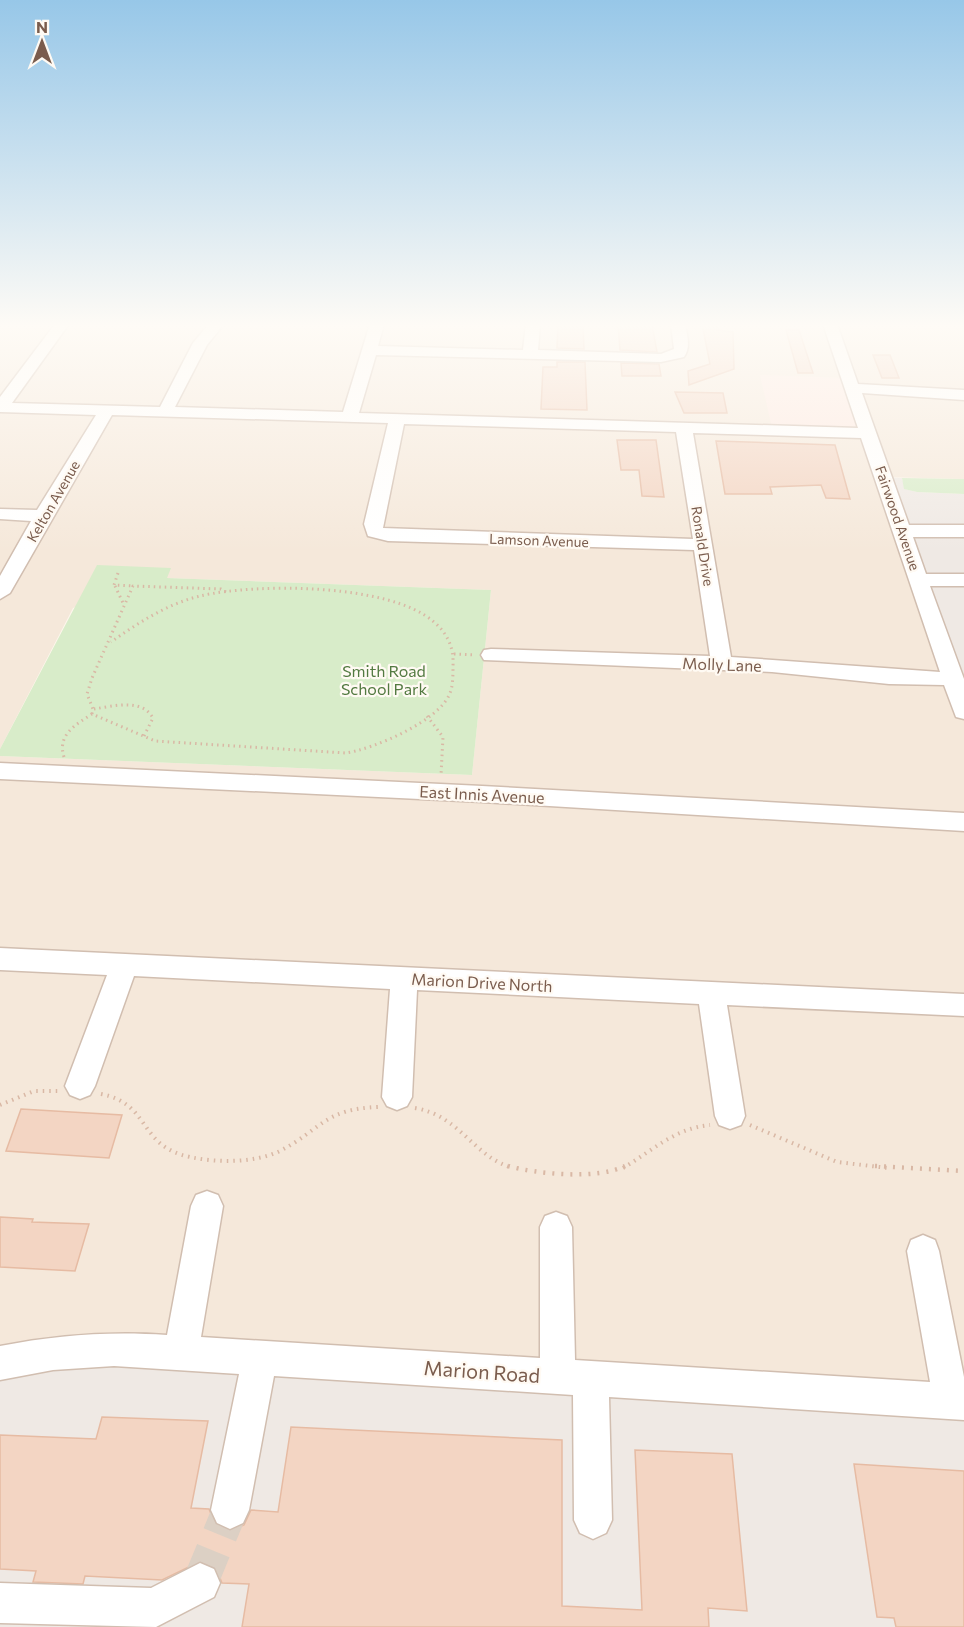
<svg xmlns="http://www.w3.org/2000/svg" width="964" height="1627" font-family="Commissioner,sans-serif">
  <style>
    .residential { fill: #f5e8da }
    .commercial { fill: #fde8e0 }
    .industrial { fill: #efe9e4 }
    .green { fill: #d8ecc9 }
    .building { fill: #f3d5c3; stroke: #e6bba3; stroke-width: 1.5 }
    .lines { fill: none; stroke-linecap: round; stroke-linejoin: round }
    .minor-tunnel { stroke: #dcd0c4; stroke-width: 35; stroke-dasharray: 35 17; stroke-linecap: butt }
    .minor-casing { stroke: #d1beb0; stroke-width: 3 }
    .path-far2 { stroke: #d9b8a5; stroke-width: 3; stroke-dasharray: 1.5 4; stroke-linecap: butt }
    .path-far1 { stroke: #d9b8a5; stroke-width: 4; stroke-dasharray: 1.5 5; stroke-linecap: butt }
    .path { stroke: #d9b8a5; stroke-width: 4.5; stroke-dasharray: 2 7; stroke-linecap: butt }
    .minor { fill: #fff; fill-rule: evenodd }
    .labels { text-anchor: middle; dominant-baseline: central; stroke-width: 4.5; stroke-linejoin: round; paint-order: stroke }
    .far-street-label { font-size: 14px; fill: #7a5c4d; stroke: #fffaf3 }
    .street-label { font-size: 16px; fill: #7a5c4d; stroke: #fffaf3 }
    .park-label { font-size: 16px; fill: #537a41; stroke: #fffaf3 }
    .near-street-label { font-size: 20px; fill: #7a5c4d; stroke: #fffaf3 }
  </style>
  <rect width="100%" height="100%" fill="#fdf6ec"/>
  <!-- residential -->
  <polygon class="residential" points="0,324 964,324 964,479 882,477 964,720 964,1403 0,1364 0,756 472,775 491,590 166,578 170,568 73,608 0,749"/>
  <!-- commercial -->
  <polygon class="commercial" points="760,375 848,378 867,431 772,428"/>
  <!-- industrial -->
  <g class="industrial">
    <polygon points="882,477 902,478 905,489 917,492 964,494 964,720"/>
    <polygon points="82,1346 964,1403 964,1627 0,1627 0,1364"/>
  </g>
  <!-- green -->
  <g class="green">
    <polygon points="902,478 964,479 964,494 917,492 904,489"/>
    <polygon points="97,565 171,568 167,578 491,590 472,775 0,756 0,749"/>
  </g>
  <!-- building -->
  <g class="building">
    <polygon points="618,324 652,324 657,352 620,350"/>
    <polygon points="702,324 717,324 717,330 733,332 734,369 689,385 688,371 710,364"/>
    <polygon points="558,325 583,326 584,349 557,348"/>
    <polygon points="786,330 799,330 813,373 798,373"/>
    <polygon points="873,355 890,355 899,378 882,378"/>
    <polygon points="557,362 585,362 587,410 541,409 543,367 557,367"/>
    <polygon points="621,363 659,364 661,376 622,376"/>
    <polygon points="675,392 723,393 727,413 684,413"/>
    <polygon points="617,440 656,440 664,497 642,496 639,470 621,470"/>
    <polygon points="716,441 835,445 850,499 826,498 821,485 770,487 772,494 725,494"/>
    <polygon points="21,1109 71,1112 122,1115 109,1158 6,1151"/>
    <polygon points="0,1217 33,1219 32,1222 89,1224 75,1271 0,1267"/>
    <polygon points="102,1417 208,1421 191,1508 209,1509 215,1524 229,1531 244,1525 251,1510 278,1512 291,1427 562,1440 562,1606 642,1610 635,1450 732,1454 747,1611 708,1608 709,1627 242,1627 249,1584 222,1583 216,1568 201,1561 162,1580 85,1576 83,1584 33,1582 36,1571 0,1569 0,1435 96,1439"/>
    <polygon points="854,1464 964,1471 964,1627 896,1627 894,1618 877,1617"/>
  </g>
  <g class="lines">
    <!-- minor-tunnel -->
    <polyline class="minor-tunnel" points="200,1583 230,1510"/>
    <!-- minor casing -->
    <g class="minor-casing">
      <g id="minor">
        <path d="M55 324H69L12 403 160 407 193 343 209 324H224L207 345 175 407 343 412 370 324H384L378 346 523 350 526 324H540L538 350 661 354 674 349 671 324H685C687 335 691 347 684 357L661 362 376 355 359 413 858 428 823 324H837L858 384 964 390V400L862 393 909 525H964V537H913L926 574H964V586H930L964 679V719L956 717 944 685 889 684 772 672 484 660 481 655 484 650 491 649 710 656 694 550 388 541 368 536 364 524 388 423 112 415 10 593 0 599V576L31 521 0 519V509L37 510 96 415 0 412V397ZM404 424 676 432 693 539 383 528ZM693 433 861 438 940 672 731 657Z"/>
        <polygon points="0,763 482,786 964,813 964,831 482,802 0,779"/>
        <polygon points="0,948 964,994 964,1016 727,1005 745,1116 741,1125 730,1129 719,1125 715,1116 699,1004 417,990 412,1097 407,1106 397,1110 387,1106 382,1097 390,989 134,976 95,1086 90,1095 80,1099 70,1095 65,1086 107,975 0,970"/>
        <path d="M207 1191 218 1195 223 1206 201 1337 540 1358V1227L545 1216 556 1212 567 1216 572 1227 575 1360 930 1382 907 1251 911 1240 923 1235 935 1240 939 1251 964 1377V1420L609 1397 612 1520 606 1533 593 1539 580 1533 574 1520 573 1395 274 1376 249 1510 243 1523 230 1529 217 1523 211 1510 239 1374 114 1366 53 1370 0 1380V1346C57 1335 109 1331 167 1335L191 1206 196 1195Z"/>
        <polygon points="200,1563 214,1569 220,1583 214,1597 156,1627 0,1623 0,1583 151,1588"/>
      </g>
    </g>
    <!-- path-far2 -->
    <g class="path-far2">
      <polyline points="118,573 114,585 133,586"/>
      <polyline points="115,586 124,605"/>
      <polyline points="454,654 476,655"/>
      <path d="M94 709C113 706 142 698 153 718L144 736"/>
      <polyline points="92,714 93,709 87,694 92,678 133,586 221,589 226,592"/>
      <polyline points="427,716 443,737 441,775"/>
      <path d="M64 757C57 735 75 725 92 714L155 741 346 753C373 749 440 721 450 693 453 686 453 674 453 666 454 648 448 634 434 622 390 583 255 583 200 596 167 604 138 623 111 642"/>
    </g>
    <!-- path-far1 -->
    <g class="path-far1">
      <path d="M101 1094C152 1104 137 1146 190 1157 218 1163 255 1163 280 1151 322 1129 324 1109 378 1107"/>
      <polyline points="0,1105 34,1091 58,1091"/>
      <path d="M415 1108C461 1116 473 1157 513 1168"/>
      <polyline points="750,1125 837,1162 888,1168"/>
      <path d="M623 1168C652 1151 675 1128 710 1125"/>
    </g>
    <!-- path -->
    <g class="path">
      <path d="M508 1166C537 1174 597 1180 625 1166"/>
      <polyline points="875,1166 964,1171"/>
    </g>
    <!-- minor -->
    <use href="#minor" class="minor"/>
  </g>
  <!-- sky -->
  <linearGradient id="sky" x2="0" y2="1"><stop stop-color="#97c7e8"/><stop offset="0.59" stop-color="#fefbf6"/><stop offset="1" stop-color="#fefbf6" stop-opacity="0"/></linearGradient>
  <rect width="964" height="552" fill="url(#sky)"/>
  <g class="labels">
    <!-- far-street labels -->
    <g class="far-street-label">
      <text transform="translate(53 501) rotate(-60)">Kelton Avenue</text>
      <text transform="translate(898 518) rotate(71)">Fairwood Avenue</text>
      <text transform="translate(539 540) rotate(2)">Lamson Avenue</text>
      <text transform="translate(703 546) rotate(81)">Ronald Drive</text>
    </g>
    <!-- street labels -->
    <g class="street-label">
      <text transform="translate(722 664) rotate(2)">Molly Lane</text>
      <text transform="translate(482 794) rotate(3)">East Innis Avenue</text>
      <text transform="translate(482 982) rotate(3)">Marion Drive North</text>
    </g>
    <!-- park labels -->
    <g class="park-label">
      <text x="384" y="670">Smith Road<tspan x="384" dy="18">School Park</tspan></text>
    </g>
    <!-- near-street labels -->
    <g class="near-street-label">
      <text transform="translate(482 1371) rotate(4)">Marion Road</text>
    </g>
  </g>
  <!-- north arrow -->
  <g transform="translate(42 42)" stroke="#fffaf3" stroke-width="4.5" paint-order="stroke">
  <path d="M0-4.5L10 22L0 15L-10 22Z" fill="#7a5c4d"/>
  <text y="-9" font-size="16" font-weight="bold" text-anchor="middle" fill="#7a5c4d">N</text>
  </g>
</svg>
